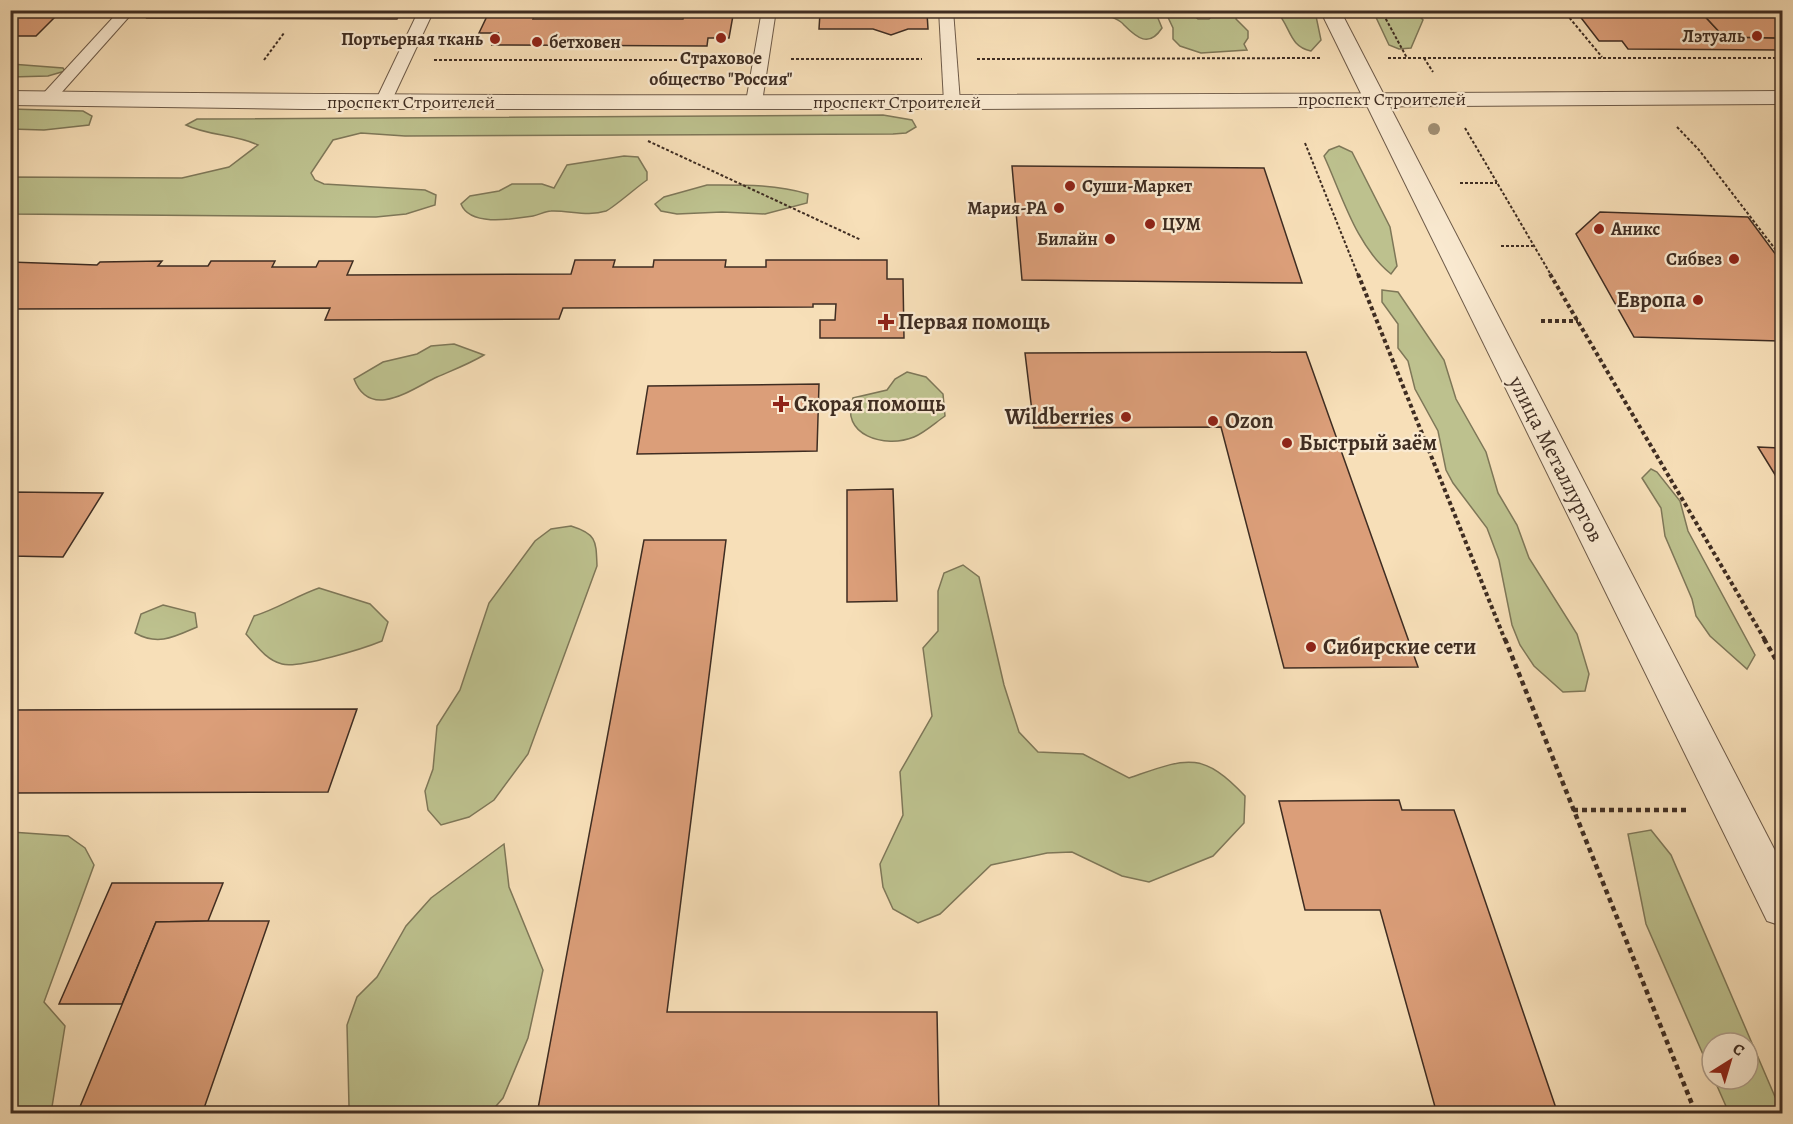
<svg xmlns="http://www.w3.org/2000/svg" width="1793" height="1124" font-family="Alegreya,serif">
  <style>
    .green { fill: #bdc18e; stroke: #7e7758; stroke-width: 1.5 }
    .building { fill: #db9e79; stroke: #3f2d22; stroke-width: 1.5 }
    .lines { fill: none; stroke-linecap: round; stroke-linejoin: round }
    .service-casing { stroke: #6d5a48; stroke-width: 2 }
    .minor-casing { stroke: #6d5a48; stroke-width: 2 }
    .tertiary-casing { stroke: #6d5a48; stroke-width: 2 }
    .path-far2 { stroke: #3f2d22; stroke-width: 2; stroke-dasharray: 3 2; stroke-linecap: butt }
    .path-far1 { stroke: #3f2d22; stroke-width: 4; stroke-dasharray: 4 3; stroke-linecap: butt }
    .path { stroke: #3f2d22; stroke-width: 4.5; stroke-dasharray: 5 4; stroke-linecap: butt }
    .service { fill: #faead1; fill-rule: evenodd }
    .minor { fill: #faead1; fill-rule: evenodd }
    .tertiary { fill: #faead1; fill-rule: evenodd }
    .tree { fill: #a08e72 }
    .poi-dot { fill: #8f2418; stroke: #faead1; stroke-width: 2 }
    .labels { text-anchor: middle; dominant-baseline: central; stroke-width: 4.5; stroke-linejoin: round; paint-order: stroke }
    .far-poi-label { font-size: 18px; font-weight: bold; fill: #3f2d22; stroke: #faead1; text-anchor: end }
    .far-street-label { font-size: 18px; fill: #3f2d22; stroke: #faead1 }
    .poi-label { font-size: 22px; font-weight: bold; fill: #3f2d22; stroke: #faead1; text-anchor: start }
    .street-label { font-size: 22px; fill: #3f2d22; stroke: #faead1 }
  </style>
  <rect width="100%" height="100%" fill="#f7dfb8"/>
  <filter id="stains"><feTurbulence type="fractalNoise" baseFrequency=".00333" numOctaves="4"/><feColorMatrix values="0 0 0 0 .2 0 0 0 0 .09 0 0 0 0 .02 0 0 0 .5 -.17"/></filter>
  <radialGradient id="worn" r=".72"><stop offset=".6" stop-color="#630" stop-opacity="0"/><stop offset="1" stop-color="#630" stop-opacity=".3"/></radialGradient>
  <!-- green -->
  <g class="green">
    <path d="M1105 11H1155L1162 28C1149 48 1137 38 1124 25 1119 18 1110 19 1105 11Z"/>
    <polygon points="1165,11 1188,11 1198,19 1209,19 1214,14 1214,11 1238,11 1236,19 1248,31 1248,38 1244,44 1247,50 1201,53 1180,46 1173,39 1173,28"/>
    <path d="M1276 11H1311L1316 16 1321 40 1311 51C1288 46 1291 26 1276 11Z"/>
    <polygon points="1373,11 1415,11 1423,20 1411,48 1399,49 1389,45"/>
    <polygon points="11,64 63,68 65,71 48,76 11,77"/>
    <polygon points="10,109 83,111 92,116 89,125 44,130 11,129"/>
    <path d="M883 115 912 120 916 127 906 133 893 134 405 136 361 133 333 140 311 173 315 180 324 184 425 190 436 195 435 205 406 214 376 217 11 214V177L182 178 229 167 258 145C235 134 208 136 186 125L197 119Z"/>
    <path d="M1339 146 1352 152 1390 227 1397 266 1391 274C1356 246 1342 195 1324 156L1329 150Z"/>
    <path d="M624 156 638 157 647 172V180C638 186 613 208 606 211 588 217 568 210 551 211 545 211 539 215 533 216 513 219 470 227 461 204L470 196 499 191 512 184H542L554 188 567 165Z"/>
    <path d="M707 185C741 185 775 184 808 194L807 203 765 214 722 212 677 214 661 211 655 204 664 197Z"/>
    <polygon points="1382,290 1398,292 1444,360 1456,399 1486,452 1498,493 1517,525 1529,558 1577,634 1589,674 1585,691 1563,692 1534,666 1520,645 1512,625 1499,560 1487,528 1453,483 1446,470 1438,431 1415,389 1408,361 1398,348 1398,324 1382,302"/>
    <path d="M454 344 484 355C469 364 453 370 437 377 412 389 370 421 354 379L383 362 417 354 431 346Z"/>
    <path d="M907 372 926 377 943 394 945 416C935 423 924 433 914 437 885 449 839 435 853 398L887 390 895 379Z"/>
    <polygon points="1651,469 1657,472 1680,501 1688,531 1755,655 1747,669 1710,636 1696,616 1692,599 1665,536 1661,508 1642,478"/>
    <path d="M571 526C597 534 596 541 597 566L528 754 494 800 469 817 441 825 428 810 425 791 433 769 437 726 460 690 489 603 535 541 551 529Z"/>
    <path d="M963 565 979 577 1004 685 1019 732 1038 752 1083 754 1129 778C1185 759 1201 749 1245 796L1244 823 1213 856 1149 882 1122 876 1072 852 1047 853 991 865 940 914 918 923 893 909 883 887 880 864 903 815 900 772 932 716 923 648 938 631V591L944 573Z"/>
    <path d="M319 588 370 604 388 622 382 641C365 648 298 669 282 664 266 660 256 645 246 634L254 616C277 609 296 596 319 588Z"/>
    <path d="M163 605 195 613 197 627C174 637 158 646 135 633L141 614Z"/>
    <polygon points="1651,830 1671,855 1782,1113 1729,1113 1714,1079 1748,1079 1748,1043 1712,1043 1712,1075 1646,924 1628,834"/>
    <polygon points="11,832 68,836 85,848 94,865 44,1002 65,1026 51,1113 11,1113"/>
    <polygon points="504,844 509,887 543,970 528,1038 503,1098 490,1113 355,1113 349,1106 347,1025 357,997 377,977 406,926 431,898"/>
  </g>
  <!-- building -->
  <g class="building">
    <polygon points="10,10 62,10 36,36 10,36"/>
    <polygon points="153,10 402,10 397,19 147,18"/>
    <polygon points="490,10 536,10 533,19 683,19 685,10 734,10 729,38 708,38 707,46 492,45 498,33 479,33"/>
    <polygon points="867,10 919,10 919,13 927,13 928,29 908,29 891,35 873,29 819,29 820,13 867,13"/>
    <polygon points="1575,10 1699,10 1724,37 1782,38 1782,50 1628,49 1622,41 1599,41"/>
    <polygon points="1699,10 1782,11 1782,38 1724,37"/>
    <polygon points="1012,166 1264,168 1302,283 1022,280"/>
    <polygon points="1600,212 1748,217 1782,263 1782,341 1634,337 1576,234"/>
    <polygon points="575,260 615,260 613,267 653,267 654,260 726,260 725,267 766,267 766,260 887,260 887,279 903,279 904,338 820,338 820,320 835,320 836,304 813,304 813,307 563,308 559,319 325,320 330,308 10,309 10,262 97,265 100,262 162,261 158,266 208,266 211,261 275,261 272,267 316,267 319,261 353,261 347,275 571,274"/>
    <polygon points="1306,352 1418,667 1284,668 1221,427 1034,428 1025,353"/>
    <polygon points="819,384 817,451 637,454 648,386"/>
    <polygon points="1758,447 1782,448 1782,486"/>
    <polygon points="893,489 897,601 847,602 847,490"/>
    <polygon points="10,492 103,493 63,557 10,556"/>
    <polygon points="644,540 726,540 667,1012 937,1012 939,1114 537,1114"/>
    <polygon points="357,709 328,792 10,793 10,710"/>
    <polygon points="1399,800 1402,810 1454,810 1558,1114 1437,1114 1380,910 1305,910 1279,801"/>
    <polygon points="112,883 223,883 208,921 156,922 122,1004 59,1004"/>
    <polygon points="208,921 269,921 202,1114 77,1114 156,922"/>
  </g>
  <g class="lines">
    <!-- service casing -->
    <g class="service-casing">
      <g id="service">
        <polygon points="120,10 135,10 53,102 41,102 39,99 41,96"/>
        <polygon points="419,10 434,10 391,102 389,105 377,105 375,102"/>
        <polygon points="762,10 776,10 762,102 754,107 746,102"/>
        <polygon points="939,10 953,10 960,102 952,107 944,102"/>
      </g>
    </g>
    <!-- minor casing -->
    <g class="minor-casing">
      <polygon id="minor" points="1320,10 1340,10 1782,864 1782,926 1767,921"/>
    </g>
    <!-- tertiary casing -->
    <g class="tertiary-casing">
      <path id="tertiary" d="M10 91C601 99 1192 94 1782 91V104L976 109H304L10 105Z"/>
    </g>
    <!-- path-far2 -->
    <g class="path-far2">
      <polyline points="1381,10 1407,58"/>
      <polyline points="1563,10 1602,57"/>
      <polyline points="1388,58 1782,58"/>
      <polyline points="1424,58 1433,72"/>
      <polyline points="791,59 922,59"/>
      <polyline points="977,59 1321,58"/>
      <polyline points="264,60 284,33"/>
      <polyline points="434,60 733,60"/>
      <polyline points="1677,127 1699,150 1782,258"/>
      <polyline points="1465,128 1551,275"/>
      <polyline points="648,141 861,240"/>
      <polyline points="1305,143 1358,275"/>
      <polyline points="1460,183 1497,183"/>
      <polyline points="1501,246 1533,246"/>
    </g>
    <!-- path-far1 -->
    <g class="path-far1">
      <polyline points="1358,274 1505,640"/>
      <polyline points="1550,274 1765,640"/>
      <polyline points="1541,321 1578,321"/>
    </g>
    <!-- path -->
    <g class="path">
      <polyline points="1505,639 1696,1114"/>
      <polyline points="1764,639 1782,670"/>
      <polyline points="1573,810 1689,810"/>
    </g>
    <!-- service -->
    <use href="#service" class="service"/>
    <!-- minor -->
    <use href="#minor" class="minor"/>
    <!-- tertiary -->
    <use href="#tertiary" class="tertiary"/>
  </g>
  <!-- trees -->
  <circle class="tree" cx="1434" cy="129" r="6"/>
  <!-- markers -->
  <g class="poi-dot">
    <circle cx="1757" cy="36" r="6"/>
    <circle cx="721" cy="38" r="6"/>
    <circle cx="495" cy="39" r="6"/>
    <circle cx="537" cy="42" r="6"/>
    <circle cx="1070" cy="186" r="6"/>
    <circle cx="1059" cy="208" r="6"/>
    <circle cx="1150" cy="224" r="6"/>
    <circle cx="1599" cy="229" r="6"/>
    <circle cx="1110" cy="239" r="6"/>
    <circle cx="1734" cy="259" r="6"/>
    <circle cx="1698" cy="300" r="6"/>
    <path d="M883 313h6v6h6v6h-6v6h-6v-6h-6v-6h6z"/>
    <path d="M778 395h6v6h6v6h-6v6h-6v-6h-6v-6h6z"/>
    <circle cx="1126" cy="417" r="6"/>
    <circle cx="1213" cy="421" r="6"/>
    <circle cx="1287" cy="443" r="6"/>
    <circle cx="1311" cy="647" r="6"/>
  </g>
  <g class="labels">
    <!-- far-poi labels -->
    <g class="far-poi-label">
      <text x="1745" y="36">Лэтуаль</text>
      <text x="483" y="39">Портьерная ткань</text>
      <text x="549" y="42" text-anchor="start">бетховен</text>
      <text x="721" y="58" text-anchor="middle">Страховое<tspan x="721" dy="21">общество "Россия"</tspan></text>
      <text x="1082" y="186" text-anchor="start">Суши-Маркет</text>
      <text x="1047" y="208">Мария-РА</text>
      <text x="1162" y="224" text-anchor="start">ЦУМ</text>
      <text x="1611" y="229" text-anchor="start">Аникс</text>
      <text x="1098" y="239">Билайн</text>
      <text x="1722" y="259">Сибвез</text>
    </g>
    <!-- far-street labels -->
    <g class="far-street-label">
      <text x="1382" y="99">проспект Строителей</text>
      <text x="411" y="102">проспект Строителей</text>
      <text x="897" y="102">проспект Строителей</text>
    </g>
    <!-- poi labels -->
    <g class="poi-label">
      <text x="1686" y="300" text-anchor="end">Европа</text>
      <text x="898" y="322">Первая помощь</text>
      <text x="794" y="404">Скорая помощь</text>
      <text x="1114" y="417" text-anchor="end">Wildberries</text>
      <text x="1225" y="421">Ozon</text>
      <text x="1299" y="443">Быстрый заём</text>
      <text x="1323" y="647">Сибирские сети</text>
    </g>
    <!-- street labels -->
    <g class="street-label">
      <text transform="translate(1556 459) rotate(63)">улица Металлургов</text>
    </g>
  </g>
  <!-- margin -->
  <rect width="1793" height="1124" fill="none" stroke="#f7dfb8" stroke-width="36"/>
  <rect x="12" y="12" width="1769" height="1100" fill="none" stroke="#3f2d22" stroke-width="3"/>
  <rect x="18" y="18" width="1757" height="1088" fill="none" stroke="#3f2d22" stroke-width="1.5"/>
  <!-- north arrow -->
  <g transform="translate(1730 1061) rotate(37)"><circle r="28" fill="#faead1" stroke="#af9e8b" stroke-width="1.5"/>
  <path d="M0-4.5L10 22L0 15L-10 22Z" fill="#8f2418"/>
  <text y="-9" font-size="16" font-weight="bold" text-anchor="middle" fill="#3f2d22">С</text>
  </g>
  <rect width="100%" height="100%" filter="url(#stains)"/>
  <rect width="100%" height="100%" fill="url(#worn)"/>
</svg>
